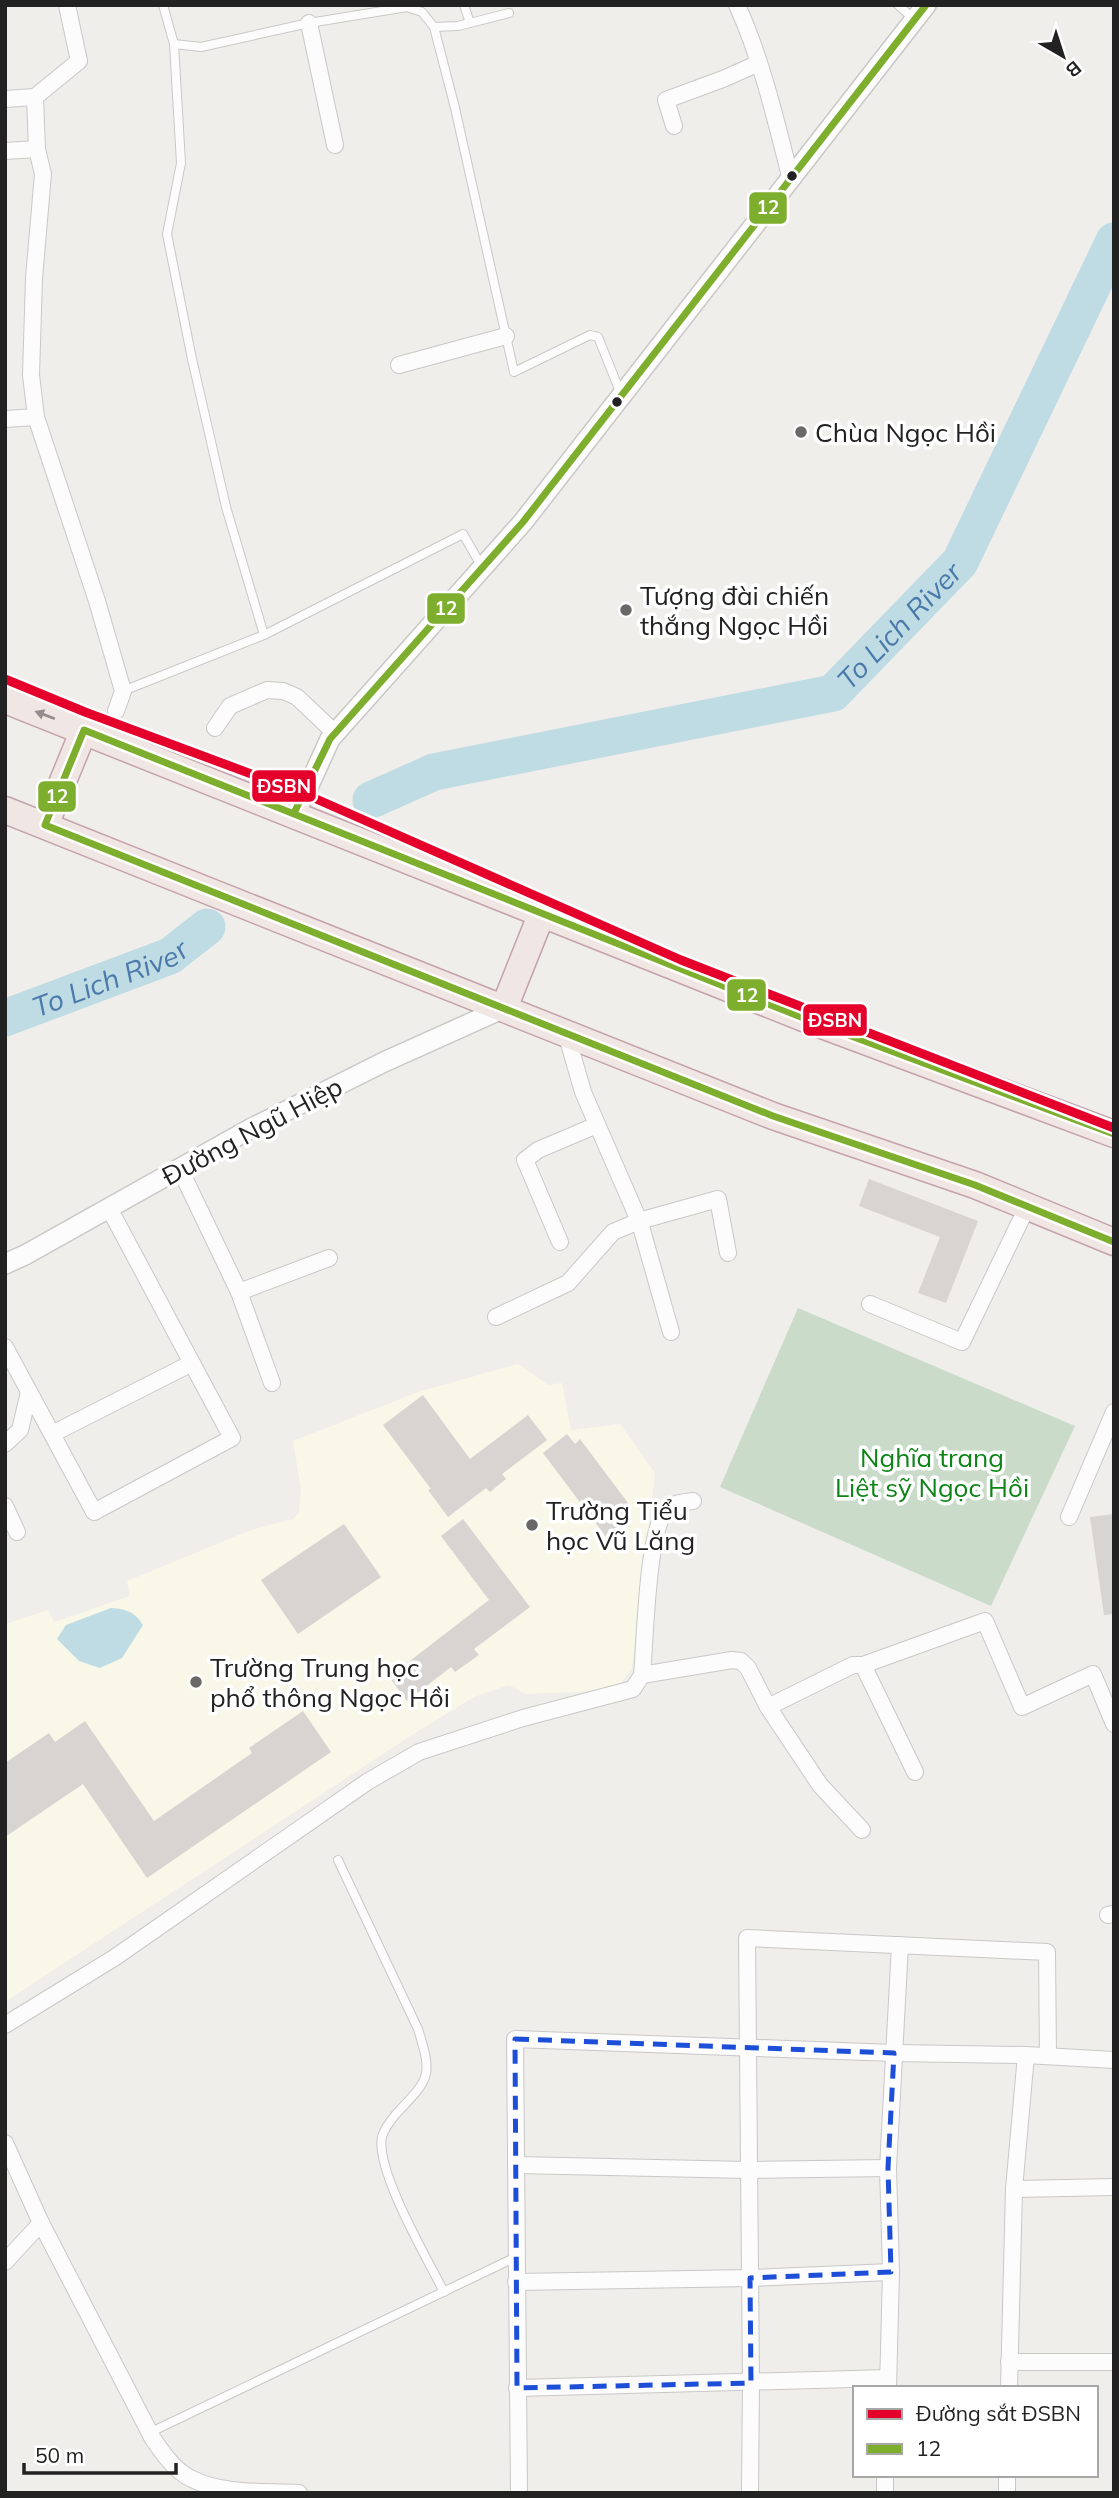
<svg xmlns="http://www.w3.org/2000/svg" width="1119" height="2498" font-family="Mulish,sans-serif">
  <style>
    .education { fill: #f8f7e8 }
    .cemetery { fill: #cadbca }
    .water { fill: #bfdbe3 }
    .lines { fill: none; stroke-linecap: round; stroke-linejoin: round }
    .river { stroke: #bfdbe3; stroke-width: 37 }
    .building { fill: #d7d4d2 }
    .service-casing { stroke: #c9c8c7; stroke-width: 10 }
    .minor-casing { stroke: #c9c8c7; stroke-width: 18 }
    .tertiary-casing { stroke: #c9c8c7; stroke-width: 22 }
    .trunk-casing { stroke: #c5a2ac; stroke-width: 29 }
    .service { stroke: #fdfcfc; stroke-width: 8 }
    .minor { stroke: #fdfcfc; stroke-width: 16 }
    .tertiary { stroke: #fdfcfc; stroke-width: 19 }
    .trunk { stroke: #f0e6e4; stroke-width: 26 }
    .bus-1-casing { stroke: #fff; stroke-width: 12 }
    .bus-1 { stroke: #7eae2d; stroke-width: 7 }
    .rail-1-casing { stroke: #fff; stroke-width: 14 }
    .rail-1 { stroke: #e4002b; stroke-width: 9 }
    .oneway { fill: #938e8d }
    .marked { fill: none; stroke: #1d4ed8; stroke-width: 5; stroke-dasharray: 14 9; stroke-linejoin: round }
    .bus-dot { fill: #222; stroke: #fff; stroke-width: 2.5 }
    .poi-dot { fill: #6a6968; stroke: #fff; stroke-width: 2.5 }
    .labels { text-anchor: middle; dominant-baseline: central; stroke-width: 7; stroke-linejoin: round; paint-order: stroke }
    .poi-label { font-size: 26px; fill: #222; stroke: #fff; text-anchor: start }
    .street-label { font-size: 26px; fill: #222; stroke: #fff }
    .park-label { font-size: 26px; fill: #0c8416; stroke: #fff }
    .water-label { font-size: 28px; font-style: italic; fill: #4a7aab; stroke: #fff }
    .line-badge { stroke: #fff; stroke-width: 2.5 }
    .badge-label { font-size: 19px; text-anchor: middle; font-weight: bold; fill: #fff }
  </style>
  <rect width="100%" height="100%" fill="#f0eeeb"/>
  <!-- education -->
  <polygon class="education" points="518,1364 548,1385 562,1383 571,1430 620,1424 655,1473 632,1668 616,1690 526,1694 509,1685 474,1697 415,1733 5,2002 5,1624 48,1610 54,1622 130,1596 127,1581 251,1530 293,1519 299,1512 301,1490 293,1441 418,1392"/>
  <!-- cemetery -->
  <polygon class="cemetery" points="798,1308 1075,1426 991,1606 720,1487"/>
  <!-- water -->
  <path class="water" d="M111 1608C126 1609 135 1612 143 1625L122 1658 100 1668 79 1661 57 1639 66 1625Z"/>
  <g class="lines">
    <!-- river -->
    <g class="river">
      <path id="s1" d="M371 800 434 772 833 693 960 562 1114 241"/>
      <path id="s2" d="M5 1018 170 956 207 927"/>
    </g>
  </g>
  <!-- building -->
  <g class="building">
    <polygon points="869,1179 978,1221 946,1303 918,1293 940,1237 859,1206"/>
    <polygon points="423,1395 470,1459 528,1415 547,1440 502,1474 506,1479 490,1492 486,1488 448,1517 428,1490 431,1489 383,1425"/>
    <polygon points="567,1434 575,1444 580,1439 631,1507 626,1512 630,1518 618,1527 629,1542 606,1537 543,1453"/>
    <polygon points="1114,1514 1114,1614 1104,1615 1090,1517"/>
    <polygon points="463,1519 530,1607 474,1649 479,1655 455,1672 451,1667 407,1701 389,1677 489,1600 441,1536"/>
    <polygon points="344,1524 381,1577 298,1634 261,1580"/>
    <polygon points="303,1711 331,1752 147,1878 83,1784 5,1837 5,1763 49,1733 55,1742 85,1721 154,1821 252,1753 249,1748"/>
  </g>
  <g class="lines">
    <!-- service casing -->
    <g class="service-casing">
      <g id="service">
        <polyline points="163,5 174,44 181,163 167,234 192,359 226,507 264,635"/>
        <polyline points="464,5 470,23"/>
        <polyline points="898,5 914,19"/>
        <polyline points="434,27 455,108 514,372 590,335 598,337 621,394"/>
        <polyline points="174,44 201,47 309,23 407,7 422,12 434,27 458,26 509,13"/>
        <polyline points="123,691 264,635 463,534 482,567"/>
        <path d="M338 1860 418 2029C433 2077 430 2078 396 2114 391 2120 384 2129 382 2137 375 2170 428 2260 444 2292"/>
        <polyline points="149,2433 516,2257"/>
      </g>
    </g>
    <!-- minor casing -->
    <g class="minor-casing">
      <g id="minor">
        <polyline points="67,5 79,61 35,97 37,149 43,174 34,278 31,375 36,417 97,601 123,691 116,711"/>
        <path d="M737 5C762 60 776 121 791 180"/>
        <polyline points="309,23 335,145"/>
        <polyline points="5,99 35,97"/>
        <polyline points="674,126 666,100 723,79 759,63"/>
        <polyline points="5,151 37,149"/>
        <polyline points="399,365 506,336"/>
        <polyline points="5,419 36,417"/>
        <polyline points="215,728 230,706 267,690 283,691 297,697 335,733"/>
        <polyline points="566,1033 583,1092 640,1223 671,1332"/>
        <polyline points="180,1169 239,1292 329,1258"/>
        <polyline points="560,1242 525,1160 538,1150 597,1125"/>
        <polyline points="239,1292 272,1383"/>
        <polyline points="870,1304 962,1342 1027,1207"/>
        <polyline points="496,1317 568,1283 613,1232 639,1221 718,1199 728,1253"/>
        <polyline points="5,1347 94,1512 232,1438 109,1208"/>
        <polyline points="52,1434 192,1363"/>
        <polyline points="5,1444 20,1430 29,1392"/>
        <polyline points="5,1506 17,1532"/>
        <polyline points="1069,1517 1114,1412"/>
        <polyline points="863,1665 915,1772"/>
        <polyline points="642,1675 732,1660 741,1661 748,1668 768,1707 820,1785 862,1830"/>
        <polyline points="768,1707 853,1665 863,1665 985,1621 1022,1707 1093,1674 1114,1724"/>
        <polyline points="1108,1915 1114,1914"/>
        <path d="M5 2025 114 1958 367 1782 419 1752 523 1718 633 1689 642 1675C645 1644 647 1528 667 1509 673 1503 684 1502 693 1501"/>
        <polyline points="1114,2060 1026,2055 1014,2189 1114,2187"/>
        <path d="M5 2143 41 2223 153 2439C163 2453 174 2470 190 2478 223 2495 264 2491 299 2493"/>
        <polyline points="516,2165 749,2170 888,2168"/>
        <polyline points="5,2262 41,2223"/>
        <polyline points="516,2282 750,2278 891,2272"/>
        <polyline points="1009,2362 1114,2362"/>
        <polyline points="517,2388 888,2378"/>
        <polyline points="888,2388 891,2272 888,2168 900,1945"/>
        <polyline points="1009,2388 1014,2189"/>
        <polyline points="519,2493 515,2039 894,2053 1026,2055"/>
        <polyline points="750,2493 751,2383 747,1938 1047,1952 1048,2056"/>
        <polyline points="885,2493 885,2475"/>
        <polyline points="1007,2493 1007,2475"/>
      </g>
    </g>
    <!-- tertiary casing -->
    <g class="tertiary-casing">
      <g id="tertiary">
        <polyline points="294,813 305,794 330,739 523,522 926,5"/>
        <polyline points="5,1264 25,1255 250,1129 384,1062 504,1008"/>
      </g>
    </g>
    <!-- trunk casing -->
    <g class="trunk-casing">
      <g id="trunk">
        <polyline points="5,700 811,1021 1114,1134"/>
        <polyline points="5,810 773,1116 975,1185 1114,1242"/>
        <polyline points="45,825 84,730"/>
        <polyline points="504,1008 542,913"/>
      </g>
    </g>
    <!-- service -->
    <use href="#service" class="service"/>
    <!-- minor -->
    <use href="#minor" class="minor"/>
    <!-- tertiary -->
    <use href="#tertiary" class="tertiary"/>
    <!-- trunk -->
    <use href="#trunk" class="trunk"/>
    <!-- bus-1 casing -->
    <g class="bus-1-casing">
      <g id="bus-1">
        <polyline points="294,813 330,739 523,522 926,5"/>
        <polyline points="1114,1134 811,1021 84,730 45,825 773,1116 975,1185 1114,1242"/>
      </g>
    </g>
    <!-- bus-1 -->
    <use href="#bus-1" class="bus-1"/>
    <!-- rail-1 casing -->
    <g class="rail-1-casing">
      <polyline id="rail-1" points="5,679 85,712 305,794 681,960 1114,1128"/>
    </g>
    <!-- rail-1 -->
    <use href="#rail-1" class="rail-1"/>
  </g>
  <!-- one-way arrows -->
  <defs><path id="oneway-solid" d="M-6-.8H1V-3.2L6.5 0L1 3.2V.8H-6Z" transform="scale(1.75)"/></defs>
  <use class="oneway" href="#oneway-solid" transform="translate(45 715) rotate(-159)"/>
  <!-- marked area -->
  <path class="marked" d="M515 2039 894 2053 888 2168 891 2272 750 2278 751 2383 517 2388Z"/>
  <!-- markers -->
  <g class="bus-dot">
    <circle cx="792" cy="176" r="6"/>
    <circle cx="617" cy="402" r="6"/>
  </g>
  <g class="poi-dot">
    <circle cx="801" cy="432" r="7"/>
    <circle cx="626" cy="610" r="7"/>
    <circle cx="532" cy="1525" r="7"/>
    <circle cx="196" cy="1682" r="7"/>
  </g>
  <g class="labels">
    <!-- poi labels -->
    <g class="poi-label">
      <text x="815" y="432">Chùa Ngọc Hồi</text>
      <text x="640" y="595">Tượng đài chiến<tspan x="640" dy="30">thắng Ngọc Hồi</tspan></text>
      <text x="546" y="1510">Trường Tiểu<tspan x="546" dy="30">học Vũ Lăng</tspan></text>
      <text x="210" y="1667">Trường Trung học<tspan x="210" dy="30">phổ thông Ngọc Hồi</tspan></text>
    </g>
    <!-- street labels -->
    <g class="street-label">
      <text transform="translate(252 1131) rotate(-28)">Đường Ngũ Hiệp</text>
    </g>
    <!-- park labels -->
    <g class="park-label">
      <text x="932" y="1457">Nghĩa trang<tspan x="932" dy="30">Liệt sỹ Ngọc Hồi</tspan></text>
    </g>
    <!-- water labels -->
    <g class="water-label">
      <text stroke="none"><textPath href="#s1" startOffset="570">To Lich River</textPath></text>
      <text stroke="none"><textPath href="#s2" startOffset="112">To Lich River</textPath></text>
    </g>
  </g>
  <g class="line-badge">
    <rect x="748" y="191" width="40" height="34" rx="7" fill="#7eae2d"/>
    <rect x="426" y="592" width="40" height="33" rx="7" fill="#7eae2d"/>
    <rect x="251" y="769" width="66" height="34" rx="7" fill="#e4002b"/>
    <rect x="37" y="780" width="40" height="33" rx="7" fill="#7eae2d"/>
    <rect x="726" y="978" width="41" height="34" rx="7" fill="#7eae2d"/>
    <rect x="802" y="1003" width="66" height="34" rx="7" fill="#e4002b"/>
  </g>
  <g class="badge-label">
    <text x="768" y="214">12</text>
    <text x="446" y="615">12</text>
    <text x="284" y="793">ĐSBN</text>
    <text x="57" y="803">12</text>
    <text x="747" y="1002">12</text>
    <text x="835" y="1027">ĐSBN</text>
  </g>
  <!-- border -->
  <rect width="1119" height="2498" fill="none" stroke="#222222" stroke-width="14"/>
  <!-- legend -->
  <rect x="853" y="2386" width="245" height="91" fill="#ffffff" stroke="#a7a7a7" stroke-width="2"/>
  <rect x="867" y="2409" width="35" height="10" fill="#e4002b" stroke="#a7a7a7" stroke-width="2"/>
  <text x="916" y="2421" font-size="21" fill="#222222">Đường sắt ĐSBN</text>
  <rect x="867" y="2444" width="35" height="10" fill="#7eae2d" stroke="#a7a7a7" stroke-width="2"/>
  <text x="916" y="2456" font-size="21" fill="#222222">12</text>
  <!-- north arrow -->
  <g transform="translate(1063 56) rotate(141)" stroke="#ffffff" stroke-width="5" paint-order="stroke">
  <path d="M0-5L12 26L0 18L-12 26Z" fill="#222222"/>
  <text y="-10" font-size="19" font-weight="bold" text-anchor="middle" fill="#222222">B</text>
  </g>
  <!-- scale -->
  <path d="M24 2463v10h152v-10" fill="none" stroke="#222222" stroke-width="3.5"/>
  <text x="35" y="2463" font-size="21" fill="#222222" stroke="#ffffff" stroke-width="5" paint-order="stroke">50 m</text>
</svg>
